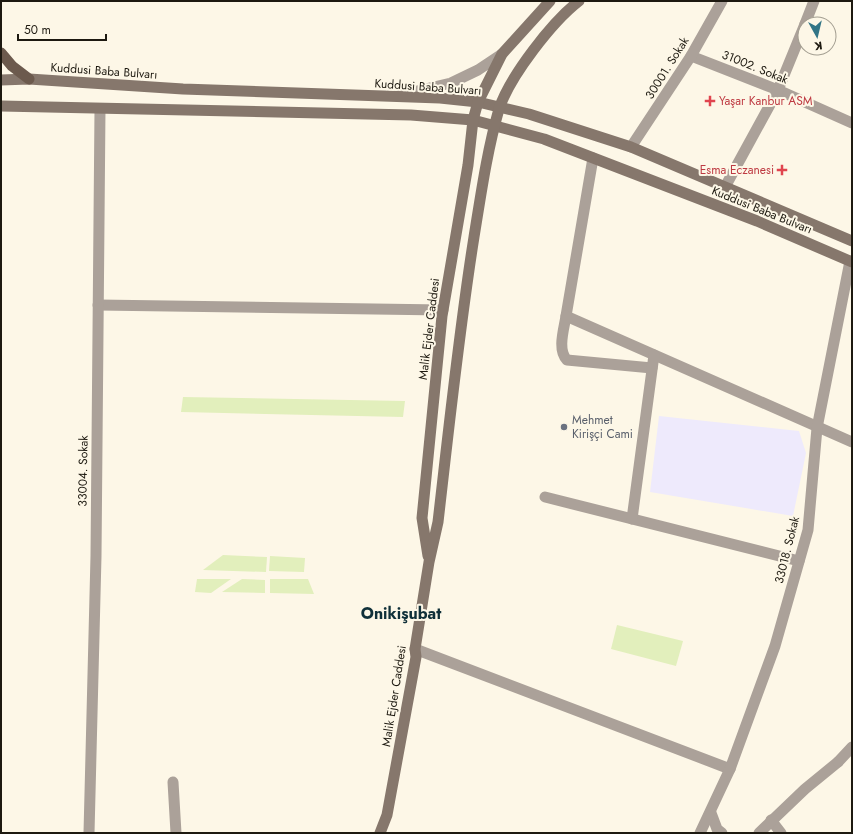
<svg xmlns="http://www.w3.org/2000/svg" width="853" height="834" font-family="Jost,sans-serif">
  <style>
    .education { fill: #eeeafc }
    .green { fill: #e2efbc }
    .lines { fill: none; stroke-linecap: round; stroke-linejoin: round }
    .minor { stroke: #aba199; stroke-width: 11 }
    .tertiary { stroke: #aba199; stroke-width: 11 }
    .secondary { stroke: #86776c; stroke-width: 11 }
    .primary { stroke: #6c5a4d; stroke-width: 11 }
    .health-dot { fill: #e0444e; stroke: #fdf7e7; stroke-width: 1.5 }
    .worship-dot { fill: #6b7280; stroke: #fdf7e7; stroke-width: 1.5 }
    .labels { text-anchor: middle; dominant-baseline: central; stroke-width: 4; stroke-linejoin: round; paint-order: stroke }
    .street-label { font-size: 12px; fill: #1d1910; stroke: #fdf7e7 }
    .health-label { font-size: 12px; fill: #be3a42; stroke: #fdf7e7; text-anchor: start }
    .worship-label { font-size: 12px; fill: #5b616d; stroke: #fdf7e7; text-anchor: start }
    .district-label { font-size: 16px; font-weight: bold; fill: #103039; stroke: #fdf7e7 }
  </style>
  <rect width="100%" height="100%" fill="#fdf7e7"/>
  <!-- education -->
  <polygon class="education" points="659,416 799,431 806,453 793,516 650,492"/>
  <!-- green -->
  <g class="green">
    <polygon points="183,397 405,401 403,417 181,412"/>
    <polygon points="223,555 267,557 266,572 203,570"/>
    <polygon points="270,556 305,558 304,572 269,571"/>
    <polygon points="197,579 231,579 211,593 195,592"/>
    <polygon points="242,579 265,580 265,593 222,592"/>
    <polygon points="270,579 308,579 314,594 270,593"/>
    <polygon points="617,625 683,641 676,666 611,649"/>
  </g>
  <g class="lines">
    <!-- minor -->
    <g class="minor">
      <polyline points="805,24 814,1"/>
      <polyline points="691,56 778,90 852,123"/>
      <polyline points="400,95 451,83 478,70 502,54"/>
      <polyline points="631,147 691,56 722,1"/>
      <polyline points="593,158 566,316 852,442"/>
      <polyline points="725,187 778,90 805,24"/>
      <polyline points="98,305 443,310"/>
      <path d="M566 316C564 329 557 350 567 360L652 368"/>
      <polyline points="545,497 799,561"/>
      <polyline points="632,519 654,355"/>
      <polyline points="415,649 730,769"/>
      <polyline points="173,782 176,833"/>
      <polyline points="711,813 717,829 722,833"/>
      <polyline points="771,820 781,833"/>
      <polyline points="89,833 96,556 100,109"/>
      <polyline points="700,833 730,769 775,646 808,530 817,428 850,261"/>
      <polyline points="759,833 805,789 838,762"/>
    </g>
    <!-- tertiary -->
    <polyline class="tertiary" points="838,762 852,747"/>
    <!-- secondary -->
    <g class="secondary">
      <polyline points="1,80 29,79 183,89 440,98 478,102 529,114 631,147 852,241"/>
      <polyline points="1,106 411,115 473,120 544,139 757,221 852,262"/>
      <polyline points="428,556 422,518 442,316 468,165 473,120 478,102 502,54 550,1"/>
      <path d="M380 833 387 815 416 657 415 649 429 562 438 522C449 427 459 331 474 237 481 194 487 151 499 109 510 76 552 22 579 1"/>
    </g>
    <!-- primary -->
    <polyline class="primary" points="1,53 12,66 29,79"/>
  </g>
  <!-- markers -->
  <g class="health-dot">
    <path d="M708 95h4v4h4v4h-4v4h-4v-4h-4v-4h4z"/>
    <path d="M780 164h4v4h4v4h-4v4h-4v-4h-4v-4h4z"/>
  </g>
  <circle class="worship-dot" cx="564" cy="427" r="4"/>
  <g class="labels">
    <!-- street labels -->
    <g class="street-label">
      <text transform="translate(755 67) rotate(22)">31002. Sokak</text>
      <text transform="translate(667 68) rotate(-58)">30001. Sokak</text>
      <text transform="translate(104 71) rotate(4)">Kuddusi Baba Bulvarı</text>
      <text transform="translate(428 87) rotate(4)">Kuddusi Baba Bulvarı</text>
      <text transform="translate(762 210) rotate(22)">Kuddusi Baba Bulvarı</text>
      <text transform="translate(429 329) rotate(-83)">Malik Ejder Caddesi</text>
      <text transform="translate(83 471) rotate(-89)">33004. Sokak</text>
      <text transform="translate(787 550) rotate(-76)">33018. Sokak</text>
      <text transform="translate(394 696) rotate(-81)">Malik Ejder Caddesi</text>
    </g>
    <!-- health labels -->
    <g class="health-label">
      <text x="719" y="101">Yaşar Kanbur ASM</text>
      <text x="774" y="170" text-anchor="end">Esma Eczanesi</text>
    </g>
    <!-- worship labels -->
    <g class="worship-label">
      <text x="572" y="420">Mehmet<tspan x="572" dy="14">Kirişçi Cami</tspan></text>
    </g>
    <!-- district labels -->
    <g class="district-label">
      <text x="401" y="613">Onikişubat</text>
    </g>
  </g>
  <!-- border -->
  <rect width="853" height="834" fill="none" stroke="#1d1910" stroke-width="4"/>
  <!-- north arrow -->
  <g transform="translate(817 36) rotate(172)"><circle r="19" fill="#fdf7e7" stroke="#a39e91"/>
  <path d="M0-3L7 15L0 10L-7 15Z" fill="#327586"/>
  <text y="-6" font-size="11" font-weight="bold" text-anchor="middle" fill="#1d1910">K</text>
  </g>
  <!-- scale -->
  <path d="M18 34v6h88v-6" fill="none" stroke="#1d1910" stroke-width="2"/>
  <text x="24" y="34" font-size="12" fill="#1d1910" stroke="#fdf7e7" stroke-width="3" paint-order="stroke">50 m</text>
</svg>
